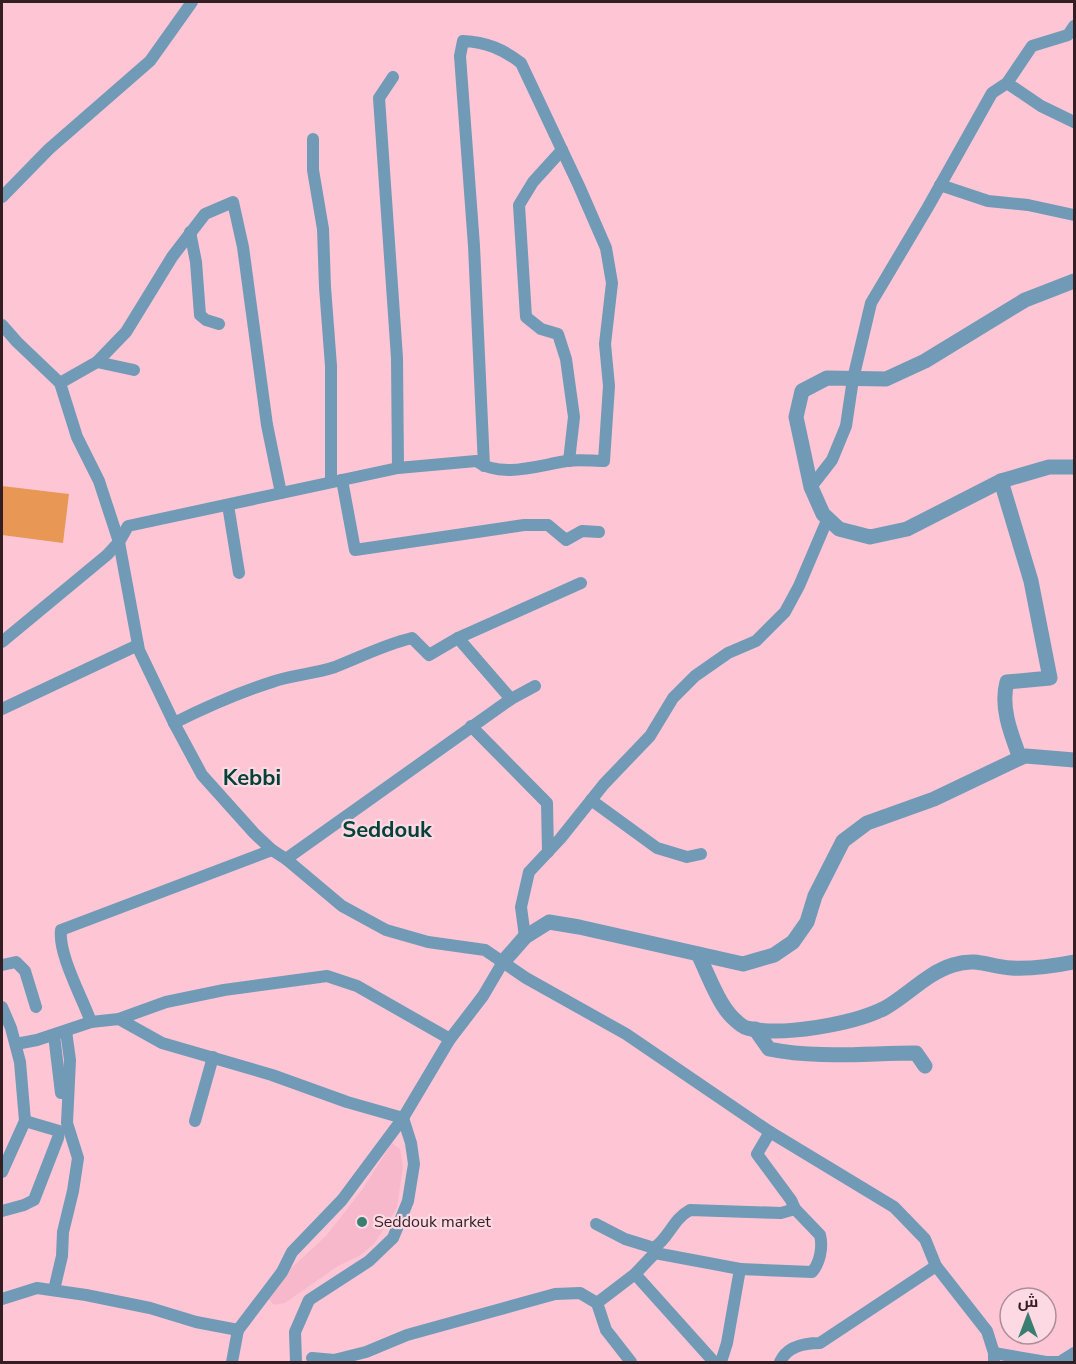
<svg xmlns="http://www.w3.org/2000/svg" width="1076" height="1364" font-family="'Nunito Sans',Cairo,sans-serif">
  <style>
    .built { fill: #f8b8cb }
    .green { fill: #e89854 }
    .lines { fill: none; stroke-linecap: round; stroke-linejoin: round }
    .minor { stroke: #719ab6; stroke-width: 12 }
    .tertiary { stroke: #719ab6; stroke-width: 15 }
    .poi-dot { fill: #3a7d71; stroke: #fdd9e3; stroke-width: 2 }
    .labels { text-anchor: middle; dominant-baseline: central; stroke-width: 4.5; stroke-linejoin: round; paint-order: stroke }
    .poi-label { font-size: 16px; fill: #331e24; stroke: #fdd9e3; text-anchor: start }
    .district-label { font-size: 22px; font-weight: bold; fill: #044239; stroke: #fdd9e3 }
  </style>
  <rect width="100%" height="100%" fill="#fec5d5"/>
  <!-- built -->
  <polygon class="built" points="392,1143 400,1149 403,1166 397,1208 374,1244 359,1256 338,1266 285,1303 274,1305 268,1298 289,1270 326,1236 362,1190"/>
  <!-- green -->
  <polygon class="green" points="2,486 69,494 63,543 2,535"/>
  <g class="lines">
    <!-- minor -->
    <g class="minor">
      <polyline points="393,77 379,98 397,358 398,468"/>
      <polyline points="1007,83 1041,106 1074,122"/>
      <polyline points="313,139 313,170 323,229 325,287 331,366 331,482"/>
      <polyline points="562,150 533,182 519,205 526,317 541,329 558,334 566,359 574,417 569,461"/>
      <polyline points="940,185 988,201 1028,205 1074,215"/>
      <polyline points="2,197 49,149 150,61 192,2"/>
      <polyline points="190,232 196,262 200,315 206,320 219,324"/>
      <path d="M2 325 17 342 60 383 77 437 99 481 119 542 139 650 174 723 202 775 254 833 272 850 286 859 342 906 386 930 428 942 485 950 526 978 626 1034 770 1132 757 1154 791 1200 795 1209 781 1213 690 1210C673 1219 669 1238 654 1248L655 1253 635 1274 597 1303 580 1293 555 1294 407 1335 366 1352 334 1360 312 1358"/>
      <polyline points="97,362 134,370"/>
      <polyline points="60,383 97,362 126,332 172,257 205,214 233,202 243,247 267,425 281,493"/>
      <polyline points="342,480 355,550 524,525 548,525 566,540 582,531 599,532"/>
      <polyline points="811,487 832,460 846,426 853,379 871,303 928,207 992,93 1007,83 1032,46 1068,35 1074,26"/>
      <polyline points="228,505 239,573"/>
      <polyline points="458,638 511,699 535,686"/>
      <path d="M2 642 107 555 119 542 128 526 398 468 476 461C501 479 539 465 567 461 579 459 592 461 604 461L609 386 605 344 612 283 606 248 579 186 521 63C503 49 486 42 463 41L460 56 474 246 484 466"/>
      <polyline points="2,709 138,645"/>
      <path d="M174 723C206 707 238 693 272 682 292 675 314 674 335 667 361 657 383 645 412 638L429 655 458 638 581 583"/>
      <polyline points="471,726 547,803 548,852"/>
      <polyline points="591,800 657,848 687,857 701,854"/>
      <polyline points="286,859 511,699"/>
      <polyline points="525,937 521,907 529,872 560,839 604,784 650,736 673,698 695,676 728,653 756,641 785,612 799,586 828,518"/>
      <polyline points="2,965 16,962 25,971 36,1007"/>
      <polyline points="2,1007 11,1028 20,1062 25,1121 2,1172"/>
      <polyline points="119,1019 162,1043 272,1075 347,1102 403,1118 450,1039"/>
      <path d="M91 1022C82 997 58 954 61 930L272 850"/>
      <polyline points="54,1035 61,1093"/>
      <polyline points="16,1044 37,1040 91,1022 119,1019 166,1002 224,990 327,976 357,986 450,1039 483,996 503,962"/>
      <polyline points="195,1121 213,1057"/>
      <polyline points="770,1132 894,1207 925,1239 936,1266 987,1331 994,1353 994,1362"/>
      <polyline points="2,1211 24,1205 34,1200 58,1138 59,1131 25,1121"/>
      <polyline points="596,1224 625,1239 654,1248"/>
      <polyline points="655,1253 740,1269 727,1343 721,1362"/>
      <path d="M740 1269 812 1272C820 1263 823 1247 820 1235L795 1209"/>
      <polyline points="635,1274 714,1362"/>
      <polyline points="54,1290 62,1256 63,1232 73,1191 78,1158 67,1123 70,1060 66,1031"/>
      <polyline points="2,1299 37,1288 86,1295 150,1308 196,1322 238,1330 282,1272 292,1252 342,1200 403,1118"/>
      <polyline points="597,1303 606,1330 631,1362"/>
      <polyline points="994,1353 1046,1362 1060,1362 1074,1353"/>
      <polyline points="232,1362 238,1330"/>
      <polyline points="296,1362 295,1332 309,1300 369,1261 393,1238 408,1201 414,1164 411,1143 403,1118"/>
      <path d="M780 1362C787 1346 804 1343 820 1343L936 1266"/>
    </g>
    <!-- tertiary -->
    <g class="tertiary">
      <polyline points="1074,281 1025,300 925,361 886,379 827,378 802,391 796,417 811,487 823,514 839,529 870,537 907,529 1001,481 1049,467 1074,467"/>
      <path d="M1001 481 1031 581 1050 678 1007 682C1000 707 1011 734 1020 758"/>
      <path d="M698 954C707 972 718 1003 732 1017 736 1021 742 1027 747 1028 780 1037 854 1024 885 1008 908 995 927 973 953 965 978 957 989 967 1011 968 1033 969 1054 966 1074 962"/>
      <polyline points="503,962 525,937 549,922 579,927 743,964 774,955 793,942 807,922 815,896 843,841 867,823 934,799 1020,758 1026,756 1074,760"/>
      <path d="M755 1029 769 1049C817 1059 867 1053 916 1053L925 1066"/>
    </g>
  </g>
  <!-- markers -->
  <circle class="poi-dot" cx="362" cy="1222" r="6"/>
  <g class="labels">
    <!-- poi labels -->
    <g class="poi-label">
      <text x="374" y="1222">Seddouk market</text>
    </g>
    <!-- district labels -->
    <g class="district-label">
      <text x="252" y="778">Kebbi</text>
      <text x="387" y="830">Seddouk</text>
    </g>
  </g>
  <!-- border -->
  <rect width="1076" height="1364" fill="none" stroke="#331e24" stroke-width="6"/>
  <!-- north arrow -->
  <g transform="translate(1028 1316)"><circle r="28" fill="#fdd9e3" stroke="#ac8e97" stroke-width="1.5"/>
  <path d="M0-4.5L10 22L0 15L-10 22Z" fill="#3a7d71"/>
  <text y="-9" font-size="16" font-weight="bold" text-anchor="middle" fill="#331e24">ش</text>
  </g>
</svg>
